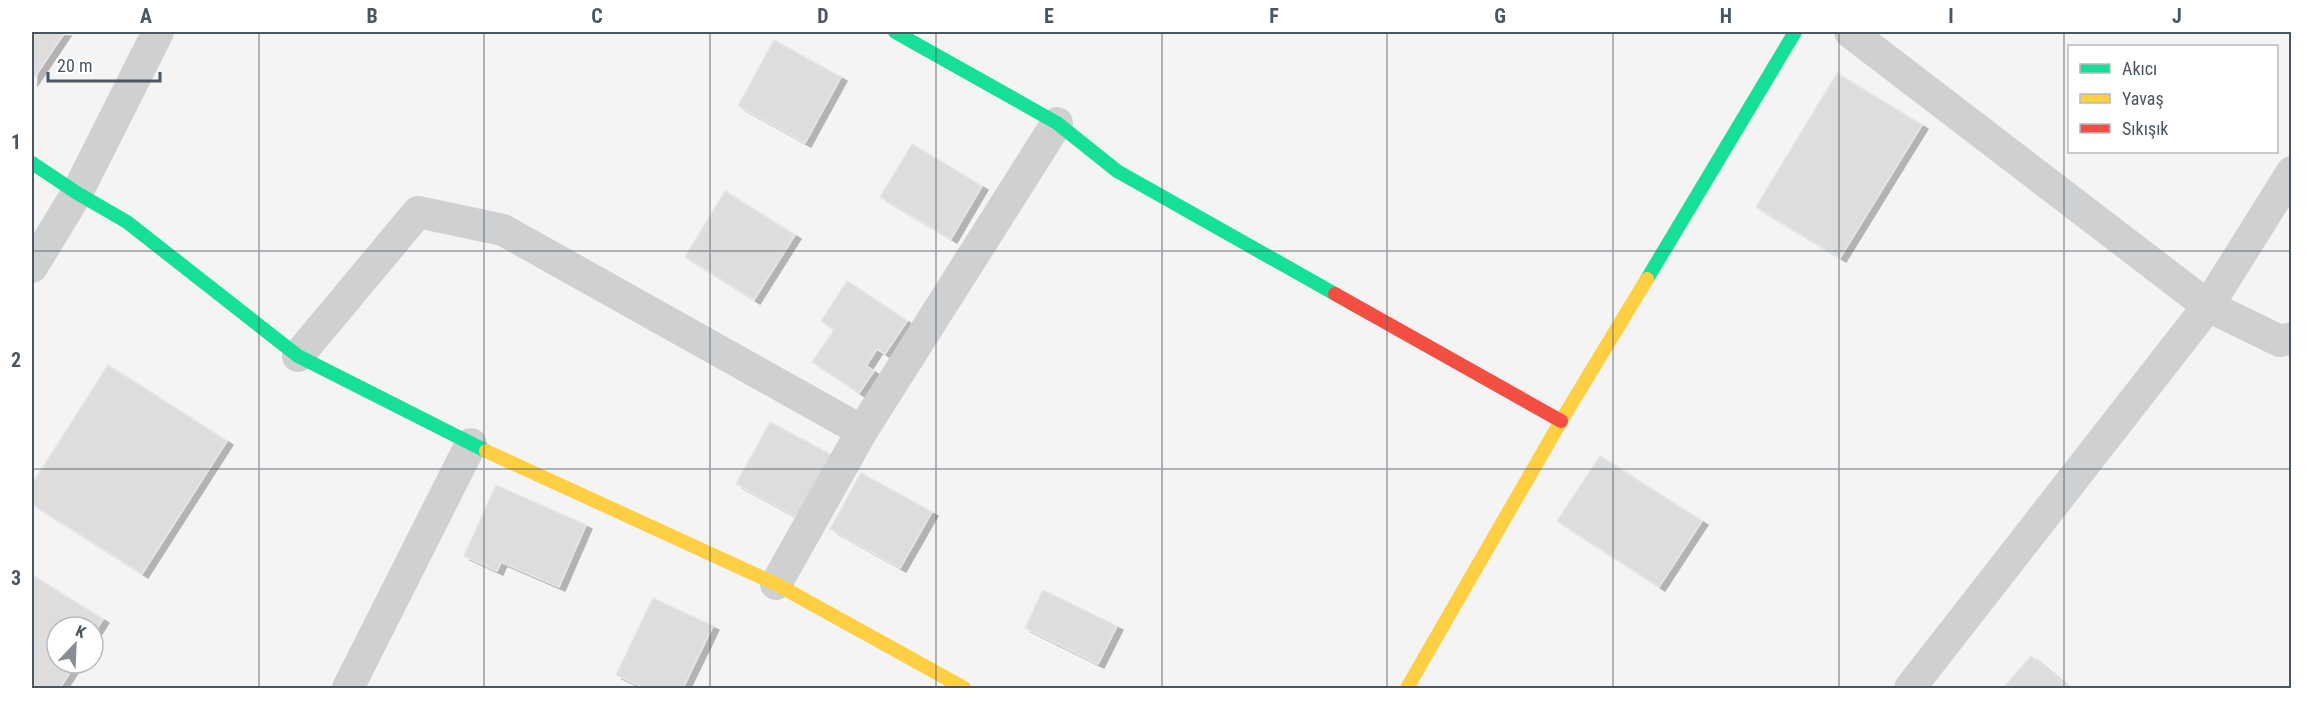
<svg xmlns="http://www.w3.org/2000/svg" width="2323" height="720" font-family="'Roboto Condensed',sans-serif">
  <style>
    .building { fill: #ddddde; stroke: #e5e6e7; stroke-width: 1.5; filter: url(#shadow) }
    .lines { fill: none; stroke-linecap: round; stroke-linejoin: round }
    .street { stroke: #ced0d2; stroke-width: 32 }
    .fast { stroke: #16e098; stroke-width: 14 }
    .slow { stroke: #ffcf43; stroke-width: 14 }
    .jam { stroke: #f24e42; stroke-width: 14 }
    .grid { fill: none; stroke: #4a5661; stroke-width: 1.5; stroke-opacity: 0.55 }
    .neatline { fill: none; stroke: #4a5661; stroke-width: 2 }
    .grid-label { font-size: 20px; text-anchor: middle; font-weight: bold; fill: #4a5661 }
  </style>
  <defs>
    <filter id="shadow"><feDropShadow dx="6" dy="4" stdDeviation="0" flood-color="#0004"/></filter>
  </defs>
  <rect width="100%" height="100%" fill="#f4f4f4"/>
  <!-- building -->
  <g class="building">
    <polygon points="32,32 65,32 32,81"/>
    <polygon points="774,40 841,77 805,143 738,106"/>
    <polygon points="1837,73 1922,125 1840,258 1756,207"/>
    <polygon points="912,144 982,186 951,239 880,197"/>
    <polygon points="725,191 795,235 754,300 685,257"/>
    <polygon points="847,281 907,321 885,354 877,349 866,366 874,371 859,393 812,362 834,330 821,321"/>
    <polygon points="108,365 227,441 142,574 32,504 32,484"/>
    <polygon points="770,422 832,455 798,518 736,484"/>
    <polygon points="1600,456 1702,521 1659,587 1557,521"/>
    <polygon points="861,473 932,512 900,568 830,529"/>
    <polygon points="496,485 586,525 559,587 501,562 497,571 464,556"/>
    <polygon points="32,575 103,619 93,635 93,627 57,627 57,663 76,663 60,688 32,688"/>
    <polygon points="1043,590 1117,626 1098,664 1025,628"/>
    <polygon points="653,598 713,626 683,688 644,688 616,675"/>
    <polygon points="2031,656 2070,688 2003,688"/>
  </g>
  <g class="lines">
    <!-- street -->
    <g class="street">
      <polyline points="1850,32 2208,306 2280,341 2292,338"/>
      <polyline points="32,267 77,193 158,32"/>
      <polyline points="298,356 418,212 503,230 862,431"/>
      <polyline points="776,584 862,431 1057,123"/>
      <polyline points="348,688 471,444"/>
      <polyline points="1910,688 2208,306 2292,172"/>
    </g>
    <!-- fast -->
    <g class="fast">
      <polyline points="895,32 1057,123 1117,171 1335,294"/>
      <polyline points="32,163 77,193 127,222 298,356 486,451"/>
      <polyline points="1647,279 1795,32"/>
    </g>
    <!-- slow -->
    <g class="slow">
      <polyline points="486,451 776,584 964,688"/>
      <polyline points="1407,688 1561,421 1647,279"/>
    </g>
    <!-- jam -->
    <polyline class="jam" points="1335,294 1561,421"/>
  </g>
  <!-- grid -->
  <path class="grid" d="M259 32V688M484 32V688M710 32V688M936 32V688M1162 32V688M1387 32V688M1613 32V688M1839 32V688M2064 32V688M32 251H2292M32 469H2292"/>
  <!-- border -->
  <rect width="2323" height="720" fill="none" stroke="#ffffff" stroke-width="66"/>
  <!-- legend -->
  <rect x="2068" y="45" width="210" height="108" fill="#ffffff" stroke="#b7bbc0" stroke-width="1.5"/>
  <rect x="2080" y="64" width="30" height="9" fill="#16e098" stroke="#b7bbc0" stroke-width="1.5"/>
  <text x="2122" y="75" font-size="18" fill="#4a5661">Akıcı</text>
  <rect x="2080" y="94" width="30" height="9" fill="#ffcf43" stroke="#b7bbc0" stroke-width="1.5"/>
  <text x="2122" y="105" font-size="18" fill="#4a5661">Yavaş</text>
  <rect x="2080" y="124" width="30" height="9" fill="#f24e42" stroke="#b7bbc0" stroke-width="1.5"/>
  <text x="2122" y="135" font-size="18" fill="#4a5661">Sıkışık</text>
  <!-- north arrow -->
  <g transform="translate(75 645) rotate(23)"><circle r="28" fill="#ffffff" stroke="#b7bbc0" stroke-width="1.5"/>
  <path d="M0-4.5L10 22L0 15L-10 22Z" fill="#868d94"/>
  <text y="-9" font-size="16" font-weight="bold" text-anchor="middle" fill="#4a5661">K</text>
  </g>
  <!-- scale -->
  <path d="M48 72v9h112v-9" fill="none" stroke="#4a5661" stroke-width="3"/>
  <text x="57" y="72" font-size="18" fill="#4a5661" stroke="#ffffff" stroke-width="4.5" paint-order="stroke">20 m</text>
  <rect x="33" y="33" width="2257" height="654" class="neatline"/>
  <g class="grid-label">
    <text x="146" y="23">A</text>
    <text x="372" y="23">B</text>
    <text x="597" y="23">C</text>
    <text x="823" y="23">D</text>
    <text x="1049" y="23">E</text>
    <text x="1274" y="23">F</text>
    <text x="1500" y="23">G</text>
    <text x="1726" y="23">H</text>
    <text x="1951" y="23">I</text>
    <text x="2177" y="23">J</text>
    <text x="16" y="149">1</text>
    <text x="16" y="367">2</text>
    <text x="16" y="585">3</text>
  </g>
</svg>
